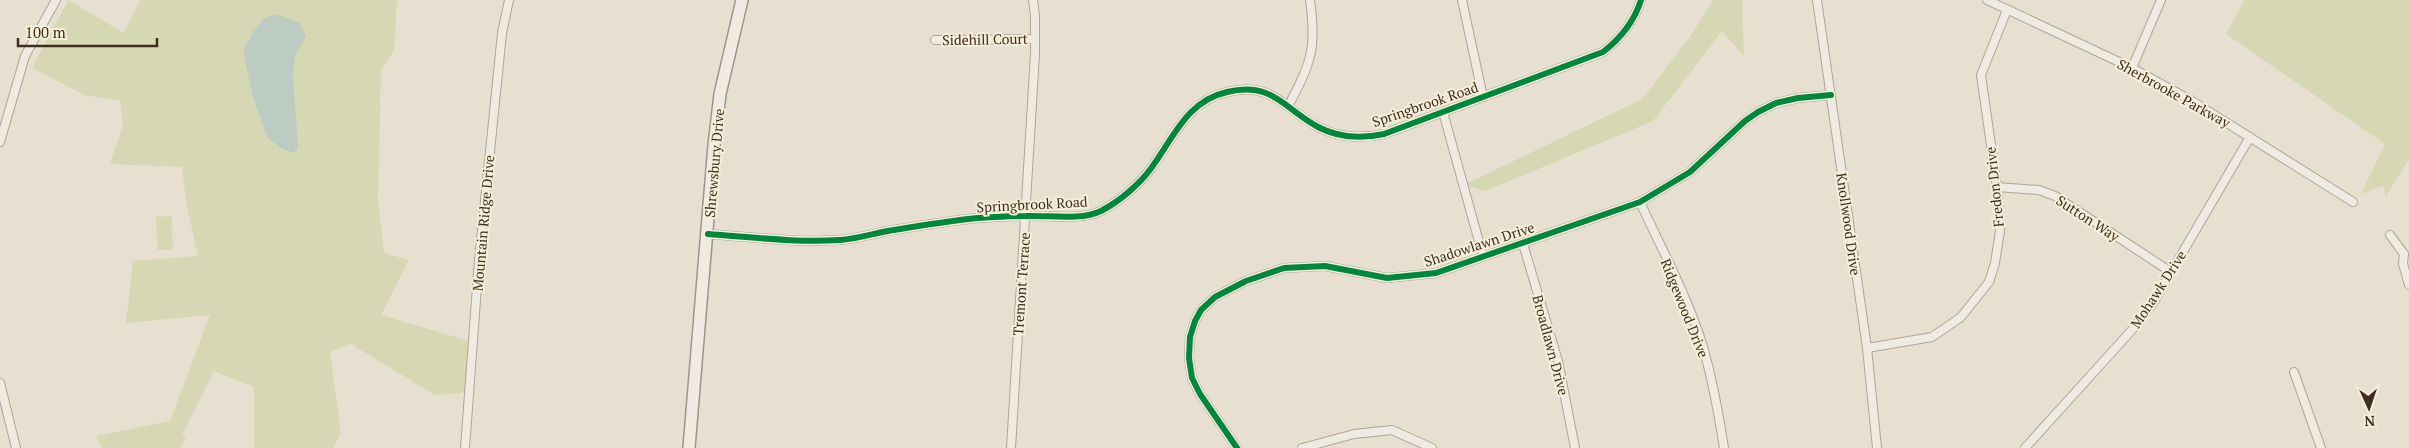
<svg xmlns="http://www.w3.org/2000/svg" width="2409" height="448" font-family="'PT Serif',serif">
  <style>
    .green { fill: #d6d7b3; fill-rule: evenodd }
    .water { fill: #bcccc2 }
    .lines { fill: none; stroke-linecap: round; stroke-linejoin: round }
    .minor-casing { stroke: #ada599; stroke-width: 10 }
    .secondary-casing { stroke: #9c958a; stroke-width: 14 }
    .minor { stroke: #efebe3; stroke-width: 8 }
    .secondary { stroke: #efebe3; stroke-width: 11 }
    .cycleway-casing { stroke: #f7eed8; stroke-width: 9 }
    .cycleway { stroke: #00873e; stroke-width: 6 }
    .labels { text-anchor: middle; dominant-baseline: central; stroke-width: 4; stroke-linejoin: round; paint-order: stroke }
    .street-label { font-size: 14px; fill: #3d2e20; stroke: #f7eed8 }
  </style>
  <rect width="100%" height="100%" fill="#e7e0d1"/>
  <!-- green -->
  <g class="green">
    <path d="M68 0 124 33 140 0H397L394 50 381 71 378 199 384 253 409 260 381 315 472 342 467 392 435 395 351 344 330 352 341 433 333 448H254V387L214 371 182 435 186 439 180 448H102L96 436 170 421 210 315 126 323 133 261 198 256 186 202 182 167 110 164 123 125 120 101 84 95 32 68ZM306 37 296 53 293 72 298 145 267 137 253 98 243 52Z"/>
    <polygon points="1713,0 1742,0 1744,57 1722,31 1653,121 1485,191 1464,185 1642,99 1690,37"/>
    <polygon points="2244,0 2409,0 2409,159 2386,196 2383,186 2361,194 2385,144 2226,34"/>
    <polygon points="172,216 173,250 158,250 156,217"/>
  </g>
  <!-- water -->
  <polygon class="water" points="276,14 299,22 306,37 296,53 293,72 298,145 297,149 293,153 281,148 267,137 253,98 243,52 252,34 263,19"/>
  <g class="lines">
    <!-- minor casing -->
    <g class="minor-casing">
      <g id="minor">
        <polyline points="1462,0 1483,97"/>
        <polyline points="1817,0 1867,348 1877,448"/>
        <polyline points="1987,0 2132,68 2192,101 2353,202"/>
        <polyline points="935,40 1035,39"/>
        <polyline points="2132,68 2161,0"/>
        <path d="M1289 105C1311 62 1317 49 1310 0"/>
        <polyline points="1443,112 1483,256"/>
        <polyline points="0,142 25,56 56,0"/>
        <polyline points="1997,187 2039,190 2055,196 2171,272"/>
        <path d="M1640 202C1662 250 1689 299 1704 350 1713 383 1719 415 1724 448"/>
        <path d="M708 234C751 237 796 243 840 240 856 239 872 234 888 231 918 226 947 221 978 218 994 217 1010 216 1026 216 1049 215 1080 221 1101 211 1120 201 1140 184 1152 167 1174 137 1187 101 1227 92 1273 81 1284 109 1318 127 1339 138 1361 139 1384 134L1603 52C1621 38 1634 22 1641 0"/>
        <polyline points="2390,235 2404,254"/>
        <polyline points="1523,244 1558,361 1575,448"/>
        <polyline points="2404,254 2403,264 2409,285"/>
        <polyline points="1867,348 1932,337 1961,317 1989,282 1995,263 2000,231 1997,187 1981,75 2007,10"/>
        <polyline points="2294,372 2321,448"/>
        <polyline points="0,383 16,448"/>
        <polyline points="465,448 479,260 502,33 509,0"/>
        <polyline points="1011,448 1035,54 1035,16 1033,0"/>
        <polyline points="1237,448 1200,394 1192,378 1189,358 1190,337 1195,321 1201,310 1215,297 1246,281 1284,268 1325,266 1387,278 1436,273 1640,202 1690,172 1745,121 1758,112 1776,103 1798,98 1831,95"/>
        <polyline points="1302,448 1354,434 1392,430 1432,448"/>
        <polyline points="2025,448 2131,331 2153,303 2250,137"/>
      </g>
    </g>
    <!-- secondary casing -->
    <g class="secondary-casing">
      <polyline id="secondary" points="689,448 714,145 720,94 742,0"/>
    </g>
    <!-- minor -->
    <use href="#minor" class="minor"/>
    <!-- secondary -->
    <use href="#secondary" class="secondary"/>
    <!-- cycleway casing -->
    <g class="cycleway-casing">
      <g id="cycleway">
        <path d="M708 234C751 237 796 243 840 240 856 239 872 234 888 231 918 226 947 221 978 218 994 217 1010 216 1026 216 1049 215 1080 221 1101 211 1120 201 1140 184 1152 167 1174 137 1187 101 1227 92 1273 81 1284 109 1318 127 1339 138 1361 139 1384 134L1603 52C1621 38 1634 22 1641 0"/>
        <polyline points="1237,448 1200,394 1192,378 1189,358 1190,337 1195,321 1201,310 1215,297 1246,281 1284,268 1325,266 1387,278 1436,273 1640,202 1690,172 1745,121 1758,112 1776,103 1798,98 1831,95"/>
      </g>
    </g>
    <!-- cycleway -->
    <use href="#cycleway" class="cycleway"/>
  </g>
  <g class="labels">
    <!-- street labels -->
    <g class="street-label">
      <text transform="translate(985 39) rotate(-1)">Sidehill Court</text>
      <text transform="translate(2174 93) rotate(29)">Sherbrooke Parkway</text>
      <text transform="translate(1425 104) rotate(-19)">Springbrook Road</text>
      <text transform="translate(714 163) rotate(-85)">Shrewsbury Drive</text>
      <text transform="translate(1994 187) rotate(-96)">Fredon Drive</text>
      <text transform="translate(1032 204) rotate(-3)">Springbrook Road</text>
      <text transform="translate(2088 218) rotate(33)">Sutton Way</text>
      <text transform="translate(483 223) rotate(-85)">Mountain Ridge Drive</text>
      <text transform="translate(1849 224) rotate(82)">Knollwood Drive</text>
      <text transform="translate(1479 244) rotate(-18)">Shadowlawn Drive</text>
      <text transform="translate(1021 284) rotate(-86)">Tremont Terrace</text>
      <text transform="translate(2158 289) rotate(-57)">Mohawk Drive</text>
      <text transform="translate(1685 308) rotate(68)">Ridgewood Drive</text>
      <text transform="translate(1551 345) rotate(75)">Broadlawn Drive</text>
    </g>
  </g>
  <!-- north arrow -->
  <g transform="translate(2369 408) rotate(177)" stroke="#f7eed8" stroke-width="4" paint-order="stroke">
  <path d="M0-4L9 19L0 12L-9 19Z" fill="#3d2e20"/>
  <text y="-8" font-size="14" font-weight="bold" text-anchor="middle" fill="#3d2e20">N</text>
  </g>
  <!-- scale -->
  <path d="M18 38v8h139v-8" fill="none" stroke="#3d2e20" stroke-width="2.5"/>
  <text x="25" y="38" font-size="15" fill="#3d2e20" stroke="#f7eed8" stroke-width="4" paint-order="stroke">100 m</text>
</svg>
